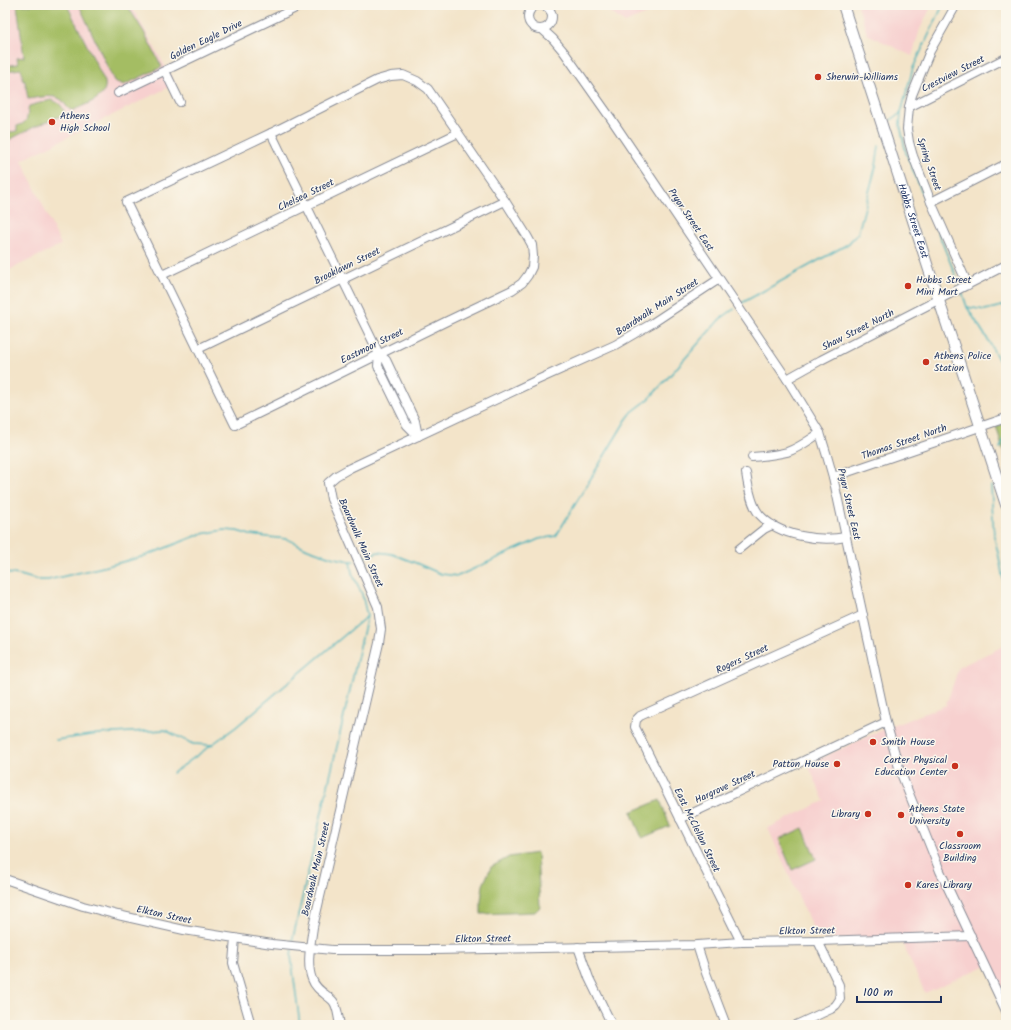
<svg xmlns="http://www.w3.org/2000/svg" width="1011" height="1030" font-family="Kalam,sans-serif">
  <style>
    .built { fill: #f7d0cf }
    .green { fill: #a4bd63; stroke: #607660 }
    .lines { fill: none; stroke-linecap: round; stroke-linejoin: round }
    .stream { stroke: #3fafb9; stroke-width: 1.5 }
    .minor-casing { stroke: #878a94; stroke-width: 10 }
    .major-casing { stroke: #878a94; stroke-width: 12 }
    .minor { stroke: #fff; stroke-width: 8 }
    .major { stroke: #fff; stroke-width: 10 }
    .poi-dot { fill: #c8321e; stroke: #fbf7ec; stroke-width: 1.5 }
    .labels { text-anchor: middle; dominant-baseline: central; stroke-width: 3; stroke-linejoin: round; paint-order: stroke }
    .street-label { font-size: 10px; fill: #1b2f5e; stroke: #fbf7ec }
    .poi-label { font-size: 10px; fill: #1b2f5e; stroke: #fbf7ec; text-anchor: start }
  </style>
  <rect width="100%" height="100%" fill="#fbf7ec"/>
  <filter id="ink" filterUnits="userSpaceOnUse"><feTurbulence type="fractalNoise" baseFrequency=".025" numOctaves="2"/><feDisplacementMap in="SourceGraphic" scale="8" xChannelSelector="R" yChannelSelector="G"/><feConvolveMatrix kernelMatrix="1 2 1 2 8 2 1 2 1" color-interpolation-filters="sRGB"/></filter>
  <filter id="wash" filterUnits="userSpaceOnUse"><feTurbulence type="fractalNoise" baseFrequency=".012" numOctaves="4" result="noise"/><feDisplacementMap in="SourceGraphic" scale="16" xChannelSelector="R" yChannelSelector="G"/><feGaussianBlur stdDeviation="0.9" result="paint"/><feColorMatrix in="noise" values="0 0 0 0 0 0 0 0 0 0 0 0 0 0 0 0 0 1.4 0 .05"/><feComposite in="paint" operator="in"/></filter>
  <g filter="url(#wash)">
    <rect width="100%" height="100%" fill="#f3e4c9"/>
    <!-- built -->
    <g class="built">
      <polygon points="5,5 131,5 175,84 22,160 61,245 5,272"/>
      <polygon points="600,5 668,5 625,23"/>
      <polygon points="858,5 932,5 920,29 912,56 867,34"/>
      <polygon points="1006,645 1006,1003 987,965 925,993 902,942 817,938 768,828 824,801 808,764 882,730 946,705 959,667"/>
    </g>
    <!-- green -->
    <g class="green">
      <path d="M17 5H67L105 82C108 98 86 104 74 110 66 111 66 102 60 99 51 94 38 98 28 99L25 81H23L22 73 21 69 5 71V66L18 64 17 58 24 57Z"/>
      <polygon points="79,5 127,5 144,32 162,67 124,85 114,81"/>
      <path d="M51 100C58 102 62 105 64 111L63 115 34 127 5 142V133L17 131V126C30 122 26 117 29 106Z"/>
      <polygon points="1006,423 1006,459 996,426"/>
      <polygon points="660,800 670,826 642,838 631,812"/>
      <polygon points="803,828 816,859 792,870 779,839"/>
      <polygon points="537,853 540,907 535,912 481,914 481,901 483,885 491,867 509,857"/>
    </g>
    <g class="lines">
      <!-- stream -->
      <g class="stream">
        <polyline points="943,5 913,68 901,113 900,124 906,153 959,284"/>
        <polyline points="891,120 901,113"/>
        <polyline points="962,292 967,307 988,340 1006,374"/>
        <polyline points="740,304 848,244 858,233 876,166 879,146"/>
        <polyline points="967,307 985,310 1006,305"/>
        <polyline points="1000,448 1004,439 1006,425"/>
        <polyline points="991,486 994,536 999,557 1006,595"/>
        <polyline points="364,557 378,552 392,554 416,563 441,574 458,576 539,539 556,536 626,420 632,412 649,399 720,319 734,309"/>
        <polyline points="5,573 20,575 38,580 48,580 103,567 145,556 201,534 224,530 237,531 250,535 287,539 308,549 331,557 350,561 354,561"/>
        <polyline points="56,740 98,734 165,730 193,744 212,745"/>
        <polyline points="173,773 236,727 366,617"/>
        <polyline points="292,942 367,616 362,594 352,573 350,561"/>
        <polyline points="292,950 291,956 300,1025"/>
      </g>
    </g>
  </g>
  <g filter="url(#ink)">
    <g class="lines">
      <!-- minor casing -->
      <g class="minor-casing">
        <g id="minor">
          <polyline points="956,5 930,51 912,95 909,107 907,129 909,142 913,156 931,202 968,285"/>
          <circle cx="540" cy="17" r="12"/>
          <polyline points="542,29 553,39 564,52 612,120 787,379 820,433 827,456 833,477 886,722 900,771 940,871 1006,1011"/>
          <polyline points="165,71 180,102"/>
          <polygon points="403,75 417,81 428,89 505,201 527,236 532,245 533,256 532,267 528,275 522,283 512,290 445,322 235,425 126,202 271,133 377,80 391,76"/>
          <polyline points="118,93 302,5"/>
          <polyline points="909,107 1006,58"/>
          <polyline points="271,133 379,354 386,360 415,421 418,436"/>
          <polyline points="931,202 1006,164"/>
          <polyline points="162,275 458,133"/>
          <polyline points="198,349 505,201"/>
          <polyline points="379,354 378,366 407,425 418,436"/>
          <polyline points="787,379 821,360 1006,265"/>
          <path d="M752 457C764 456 776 455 787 452 799 448 809 440 820 433"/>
          <path d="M746 473C748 486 751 504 759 514 778 536 819 542 846 537"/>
          <polyline points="833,477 1006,418"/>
          <polyline points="739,549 764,529 772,525"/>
          <polyline points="680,819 886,722"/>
          <polyline points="5,879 83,906 118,915 184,930 272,944 332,950 434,950 697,945 741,942 818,941 971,936"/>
          <polyline points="235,938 233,963 251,1025"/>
          <polyline points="741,942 635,727 636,720 640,716 863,615"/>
          <polyline points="697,945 706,973 726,1025"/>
          <polyline points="578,947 589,978 612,1025"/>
          <path d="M340 1025C338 1017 338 1007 333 1001 325 993 316 990 312 979 306 964 311 942 313 927L379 643 381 629 378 607 331 499 328 483 336 476 350 468 533 382 615 345 651 324 719 279"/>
          <polyline points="796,1025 831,1009 836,1005 840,999 839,985 818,941"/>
        </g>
      </g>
      <!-- major casing -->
      <g class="major-casing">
        <g id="major">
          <path id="s1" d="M843 5 928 267 1006 505"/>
        </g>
      </g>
      <!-- minor -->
      <use href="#minor" class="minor"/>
      <!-- major -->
      <use href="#major" class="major"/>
    </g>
  </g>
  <!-- markers -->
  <g class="poi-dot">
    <circle cx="818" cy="77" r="4"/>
    <circle cx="52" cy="122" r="4"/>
    <circle cx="908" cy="286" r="4"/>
    <circle cx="926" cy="362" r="4"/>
    <circle cx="873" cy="742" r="4"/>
    <circle cx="837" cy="764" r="4"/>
    <circle cx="955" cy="766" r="4"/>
    <circle cx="868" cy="814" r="4"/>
    <circle cx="901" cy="815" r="4"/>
    <circle cx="960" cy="834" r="4"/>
    <circle cx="908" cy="885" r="4"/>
  </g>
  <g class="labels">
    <!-- street labels -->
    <g class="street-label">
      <text transform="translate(206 40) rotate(-26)">Golden Eagle Drive</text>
      <text transform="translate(953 74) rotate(-27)">Crestview Street</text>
      <text transform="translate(929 164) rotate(71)">Spring Street</text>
      <text transform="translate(306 195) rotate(-26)">Chelsea Street</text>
      <text transform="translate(691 220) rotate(56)">Pryor Street East</text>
      <text stroke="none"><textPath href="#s1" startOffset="227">Hobbs Street East</textPath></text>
      <text transform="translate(347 266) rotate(-26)">Brooklawn Street</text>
      <text transform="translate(657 307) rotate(-33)">Boardwalk Main Street</text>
      <text transform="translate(858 330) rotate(-27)">Shaw Street North</text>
      <text transform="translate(372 346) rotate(-26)">Eastmoor Street</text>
      <text transform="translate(904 442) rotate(-19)">Thomas Street North</text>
      <text transform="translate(849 504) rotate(77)">Pryor Street East</text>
      <text transform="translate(361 543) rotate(66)">Boardwalk Main Street</text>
      <text transform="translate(742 659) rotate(-25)">Rogers Street</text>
      <text transform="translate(725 787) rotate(-25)">Hargrove Street</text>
      <text transform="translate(697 830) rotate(64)">East McClellan Street</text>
      <text transform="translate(316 869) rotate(-77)">Boardwalk Main Street</text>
      <text transform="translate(164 915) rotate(12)">Elkton Street</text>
      <text transform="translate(807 931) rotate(-1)">Elkton Street</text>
      <text transform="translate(483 939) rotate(-1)">Elkton Street</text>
    </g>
    <!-- poi labels -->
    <g class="poi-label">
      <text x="826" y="77">Sherwin-Williams</text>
      <text x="60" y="116">Athens<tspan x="60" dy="12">High School</tspan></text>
      <text x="916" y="280">Hobbs Street<tspan x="916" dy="12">Mini Mart</tspan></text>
      <text x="934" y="356">Athens Police<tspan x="934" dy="12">Station</tspan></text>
      <text x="881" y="742">Smith House</text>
      <text x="947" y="760" text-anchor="end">Carter Physical<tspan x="947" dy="12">Education Center</tspan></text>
      <text x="829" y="764" text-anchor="end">Patton House</text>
      <text x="909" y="809">Athens State<tspan x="909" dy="12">University</tspan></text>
      <text x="860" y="814" text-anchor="end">Library</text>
      <text x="960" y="846" text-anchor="middle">Classroom<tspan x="960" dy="12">Building</tspan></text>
      <text x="916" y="885">Kares Library</text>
    </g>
  </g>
  <!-- margin -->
  <rect width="1011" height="1030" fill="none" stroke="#fbf7ec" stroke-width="20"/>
  <!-- scale -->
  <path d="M857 996v6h84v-6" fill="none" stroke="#1b2f5e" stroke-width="2"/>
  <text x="863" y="996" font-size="12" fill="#1b2f5e" stroke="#fbf7ec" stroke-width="3" paint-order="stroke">100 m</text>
</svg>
